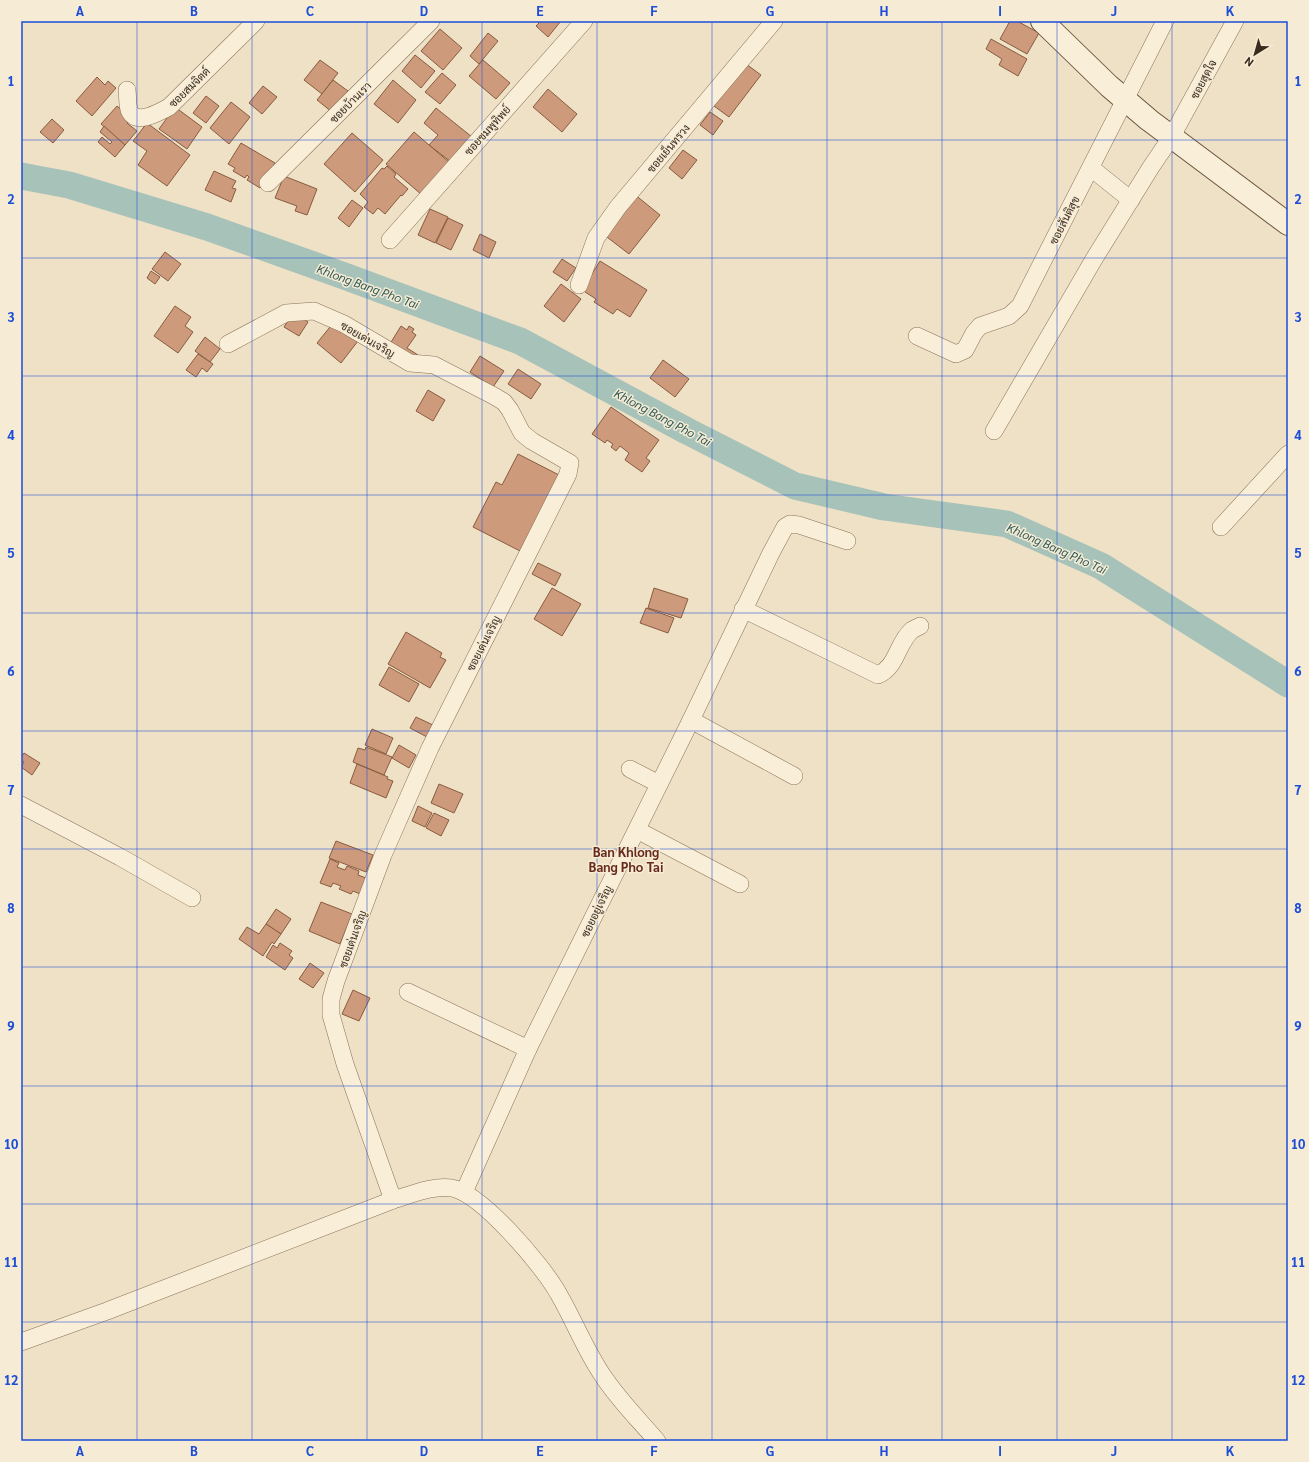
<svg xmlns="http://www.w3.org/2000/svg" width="1309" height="1462" font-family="Georgia,Sarabun,serif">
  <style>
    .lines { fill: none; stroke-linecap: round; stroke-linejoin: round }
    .river { stroke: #a7c2b9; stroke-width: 27 }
    .building { fill: #cd9b7b; stroke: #895b40 }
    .street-casing { stroke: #8a725b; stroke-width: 18 }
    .secondary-casing { stroke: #6c543e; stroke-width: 24 }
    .street { stroke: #f9eed8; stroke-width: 17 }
    .secondary { stroke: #f9eed8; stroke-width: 22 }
    .grid { fill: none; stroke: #1d4ed8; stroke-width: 1; stroke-opacity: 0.55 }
    .labels { text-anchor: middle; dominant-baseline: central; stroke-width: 3; stroke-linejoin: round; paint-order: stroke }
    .street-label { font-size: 11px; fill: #3a2b1f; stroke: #f6ebd5 }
    .water-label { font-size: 12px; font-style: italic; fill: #2e5955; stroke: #f6ebd5 }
    .quarter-label { font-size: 13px; font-weight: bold; fill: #672b1e; stroke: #f6ebd5 }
    .neatline { fill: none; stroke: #1d4ed8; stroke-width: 1.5 }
    .grid-label { font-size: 13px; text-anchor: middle; font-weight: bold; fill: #1d4ed8 }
  </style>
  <rect width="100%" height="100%" fill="#efe1c5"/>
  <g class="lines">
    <!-- river -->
    <polyline class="river" points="21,176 69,185 207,227 347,277 520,341 687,431 795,486 884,507 1007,524 1101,566 1288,684"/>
  </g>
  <!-- building -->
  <g class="building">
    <polygon points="537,21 561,21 548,37 536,26 539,23"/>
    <polygon points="1010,21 1017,21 1039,33 1027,54 1000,39"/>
    <polygon points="440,29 462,48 443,70 421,51"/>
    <polygon points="488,33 498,41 479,64 470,56"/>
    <polygon points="991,39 1027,59 1018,76 999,65 1002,59 986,49"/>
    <polygon points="415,55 435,71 421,88 402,71"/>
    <polygon points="320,60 338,73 322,94 304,80"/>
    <polygon points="483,60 510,83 496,99 469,76"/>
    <polygon points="746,64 761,75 729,117 714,106"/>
    <polygon points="442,73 456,85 440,104 425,92"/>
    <polygon points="97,77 105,85 108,81 116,88 92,116 76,101"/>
    <polygon points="333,80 348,91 332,112 317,100"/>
    <polygon points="393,80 416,100 398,123 374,104"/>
    <polygon points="263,86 277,97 262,114 249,103"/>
    <polygon points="548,89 577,114 562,132 533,107"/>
    <polygon points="206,96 219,106 206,123 193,113"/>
    <polygon points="231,102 250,117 229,144 210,128"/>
    <polygon points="117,106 131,118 127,123 137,131 125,145 101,124"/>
    <polygon points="175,107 202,127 187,149 159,129"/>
    <polygon points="436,108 472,137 451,162 429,145 438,135 424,123"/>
    <polygon points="710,112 723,121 713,135 700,125"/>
    <polygon points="52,119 64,130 53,143 40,132"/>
    <polygon points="147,123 190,155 167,186 138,165 147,151 133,141"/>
    <polygon points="104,126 125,145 115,157 98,142 102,137 110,144 112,142 100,132"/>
    <polygon points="414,132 450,163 422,195 386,164"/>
    <polygon points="352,133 383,160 355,192 324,164"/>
    <polygon points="241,143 275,163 260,188 247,180 249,177 247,175 245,178 233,171 235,168 228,164"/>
    <polygon points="683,150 697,160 682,179 669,168"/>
    <polygon points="387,166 396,174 394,177 408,189 402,196 401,195 385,214 378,208 373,214 364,207 368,202 360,194 382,168 384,169"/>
    <polygon points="214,171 236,181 232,188 236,189 231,202 205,190"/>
    <polygon points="284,176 317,189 307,215 295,211 297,206 275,198"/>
    <polygon points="634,194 660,215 629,254 603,234"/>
    <polygon points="352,200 363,208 349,227 338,218"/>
    <polygon points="430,209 448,217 435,243 418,235"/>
    <polygon points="448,218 463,225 451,250 436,243"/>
    <polygon points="480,234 496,242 489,258 473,250"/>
    <polygon points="165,252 181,264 168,281 152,269"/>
    <polygon points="562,259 576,268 567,281 553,272"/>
    <polygon points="600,261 647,290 630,317 617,309 613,314 594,302 596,299 582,290"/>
    <polygon points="151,271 160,277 155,284 147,278"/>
    <polygon points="561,284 581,299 564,322 544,306"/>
    <polygon points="175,306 191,317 185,326 193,332 178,353 154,336"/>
    <polygon points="293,313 308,322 299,336 284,327"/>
    <polygon points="334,322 358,341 341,363 317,343"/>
    <polygon points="401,326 407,330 409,326 414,329 412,332 416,335 407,348 418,355 413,363 388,347"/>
    <polygon points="205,337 220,349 210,362 195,351"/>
    <polygon points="198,354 213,364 207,372 202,368 196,377 186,370"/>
    <polygon points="480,356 504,371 493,387 470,372"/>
    <polygon points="663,360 689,379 675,397 650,378"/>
    <polygon points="518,369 541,384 531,399 508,384"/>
    <polygon points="428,390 445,400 433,421 416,411"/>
    <polygon points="611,407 659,440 646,458 650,461 642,472 625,460 629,453 620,446 616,451 611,447 613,444 607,440 605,443 592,434"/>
    <polygon points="518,454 559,475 520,551 473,527 496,482 502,485"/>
    <polygon points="538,563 561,574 555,586 532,574"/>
    <polygon points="552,588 581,604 562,636 534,619"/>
    <polygon points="654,588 688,599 681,618 648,608"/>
    <polygon points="646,608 674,618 668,633 640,623"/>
    <polygon points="406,632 442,653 440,657 446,660 430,688 388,664"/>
    <polygon points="389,667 419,684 409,702 379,685"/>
    <polygon points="416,717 433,725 427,737 410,728"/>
    <polygon points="372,729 393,738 386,754 365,745"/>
    <polygon points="399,745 416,755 409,768 392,758"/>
    <polygon points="366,747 392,757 384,775 353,762 358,748 365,750"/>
    <polygon points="24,753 40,763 32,775 21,767 24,762 21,760 21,758"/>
    <polygon points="357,764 388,777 387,779 393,781 386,798 350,783"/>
    <polygon points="439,784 463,794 454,813 431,803"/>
    <polygon points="418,806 432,813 425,827 412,821"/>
    <polygon points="434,813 449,820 441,836 426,828"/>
    <polygon points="336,841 373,855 366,872 329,858"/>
    <polygon points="330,859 339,863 337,867 345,870 347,866 359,871 358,875 366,878 360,894 353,891 351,894 339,889 341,886 333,883 331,887 320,883"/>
    <polygon points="321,902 352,914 340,944 309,931"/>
    <polygon points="276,909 291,919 281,934 266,924"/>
    <polygon points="266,924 281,934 274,944 272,942 263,956 239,939 247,927 259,934"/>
    <polygon points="280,943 292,951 289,955 293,958 285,970 266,957 273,945 277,948"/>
    <polygon points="310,963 324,973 313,988 299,979"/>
    <polygon points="353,990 370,998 359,1021 342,1014"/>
  </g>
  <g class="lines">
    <!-- street casing -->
    <g class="street-casing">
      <g id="street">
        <path d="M127 90C128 97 127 106 130 112 137 125 160 112 169 107L256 21"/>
        <polyline points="1091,168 1131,200"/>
        <polyline points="268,183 431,21"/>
        <polyline points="390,240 584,21"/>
        <polyline points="579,285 596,238 618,207 774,21"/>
        <polyline points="917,336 956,354 965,350 974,333 980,326 1009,316 1020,306 1165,21"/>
        <polyline points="228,344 286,313 314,311 344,324 410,363 434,365 494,396 504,402 510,410 522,433 532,441 570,463 568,474 430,748 383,855 336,981 331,999 331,1015 345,1064 393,1200"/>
        <polyline points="994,431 1094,259 1151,167 1172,136 1235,21"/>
        <polyline points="1221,527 1288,454"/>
        <path d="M743 609 878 675C897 667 897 643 912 630 914 629 918 627 920 626"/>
        <polyline points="691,720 794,776"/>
        <polyline points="630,769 659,784"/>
        <polyline points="21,805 120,857 192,898"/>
        <polyline points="637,830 740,884"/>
        <polyline points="408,992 528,1049"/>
        <polyline points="464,1192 528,1049 691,720 771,553 785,527 790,524 799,525 847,541"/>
        <path d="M21 1342 107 1311 393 1200C411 1195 432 1185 452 1188 482 1194 543 1266 558 1293 574 1320 585 1350 603 1376 618 1399 639 1420 657 1441"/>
      </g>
    </g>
    <!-- secondary casing -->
    <g class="secondary-casing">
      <polyline id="secondary" points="1042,21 1109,86 1149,120 1288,224"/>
    </g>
    <!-- street -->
    <use href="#street" class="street"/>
    <!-- secondary -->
    <use href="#secondary" class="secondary"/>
  </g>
  <!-- grid -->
  <path class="grid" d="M137 21V1441M252 21V1441M367 21V1441M482 21V1441M597 21V1441M712 21V1441M827 21V1441M942 21V1441M1057 21V1441M1172 21V1441M21 140H1288M21 258H1288M21 376H1288M21 495H1288M21 613H1288M21 731H1288M21 849H1288M21 967H1288M21 1086H1288M21 1204H1288M21 1322H1288"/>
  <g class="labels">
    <!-- street labels -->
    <g class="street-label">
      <text transform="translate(1203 79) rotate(-62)">ซอยสุดใจ</text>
      <text transform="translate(189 87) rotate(-44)">ซอยสมจิตต์</text>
      <text transform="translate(350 102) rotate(-45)">ซอยบ้านเรา</text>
      <text transform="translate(487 130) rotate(-48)">ซอยชมพูทิพย์</text>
      <text transform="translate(668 148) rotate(-50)">ซอยเย็นทรวง</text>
      <text transform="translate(1064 220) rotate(-63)">ซอยสันติสุข</text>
      <text transform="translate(368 339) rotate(30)">ซอยเด่นเจริญ</text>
      <text transform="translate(483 643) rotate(-63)">ซอยเด่นเจริญ</text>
      <text transform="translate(596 911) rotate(-64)">ซอยอยู่เจริญ</text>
      <text transform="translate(352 939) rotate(-70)">ซอยเด่นเจริญ</text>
    </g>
    <!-- water labels -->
    <g class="water-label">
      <text transform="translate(368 286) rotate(20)">Khlong Bang Pho Tai</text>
      <text transform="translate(663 417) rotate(28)">Khlong Bang Pho Tai</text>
      <text transform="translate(1057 548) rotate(24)">Khlong Bang Pho Tai</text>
    </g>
    <!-- quarter labels -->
    <g class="quarter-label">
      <text x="626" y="851">Ban Khlong<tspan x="626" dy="15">Bang Pho Tai</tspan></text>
    </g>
  </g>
  <!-- border -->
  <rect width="1309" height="1462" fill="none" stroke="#f6ebd5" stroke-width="44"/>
  <!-- north arrow -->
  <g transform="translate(1255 54) rotate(217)" stroke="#f6ebd5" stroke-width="3" paint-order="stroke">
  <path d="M0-3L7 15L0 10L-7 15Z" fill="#3a2b1f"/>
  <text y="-6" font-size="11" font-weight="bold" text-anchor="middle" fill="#3a2b1f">N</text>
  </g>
  <rect x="22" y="22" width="1265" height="1418" class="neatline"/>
  <g class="grid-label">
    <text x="80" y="16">A</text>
    <text x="194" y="16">B</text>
    <text x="310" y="16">C</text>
    <text x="424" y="16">D</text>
    <text x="540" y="16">E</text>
    <text x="654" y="16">F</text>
    <text x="770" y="16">G</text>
    <text x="884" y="16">H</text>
    <text x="1000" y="16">I</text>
    <text x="1114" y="16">J</text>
    <text x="1230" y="16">K</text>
    <text x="11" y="86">1</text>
    <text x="1298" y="86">1</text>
    <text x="11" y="204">2</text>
    <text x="1298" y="204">2</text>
    <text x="11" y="322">3</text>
    <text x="1298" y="322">3</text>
    <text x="11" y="440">4</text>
    <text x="1298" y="440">4</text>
    <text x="11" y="558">5</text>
    <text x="1298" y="558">5</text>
    <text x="11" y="676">6</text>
    <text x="1298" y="676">6</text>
    <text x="11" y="795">7</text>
    <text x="1298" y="795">7</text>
    <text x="11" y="913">8</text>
    <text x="1298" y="913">8</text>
    <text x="11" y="1031">9</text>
    <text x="1298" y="1031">9</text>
    <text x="11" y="1149">10</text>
    <text x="1298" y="1149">10</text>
    <text x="11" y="1267">11</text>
    <text x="1298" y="1267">11</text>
    <text x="11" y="1385">12</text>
    <text x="1298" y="1385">12</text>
    <text x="80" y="1456">A</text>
    <text x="194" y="1456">B</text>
    <text x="310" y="1456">C</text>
    <text x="424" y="1456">D</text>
    <text x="540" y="1456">E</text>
    <text x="654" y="1456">F</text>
    <text x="770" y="1456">G</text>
    <text x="884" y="1456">H</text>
    <text x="1000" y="1456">I</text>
    <text x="1114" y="1456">J</text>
    <text x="1230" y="1456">K</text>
  </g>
</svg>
